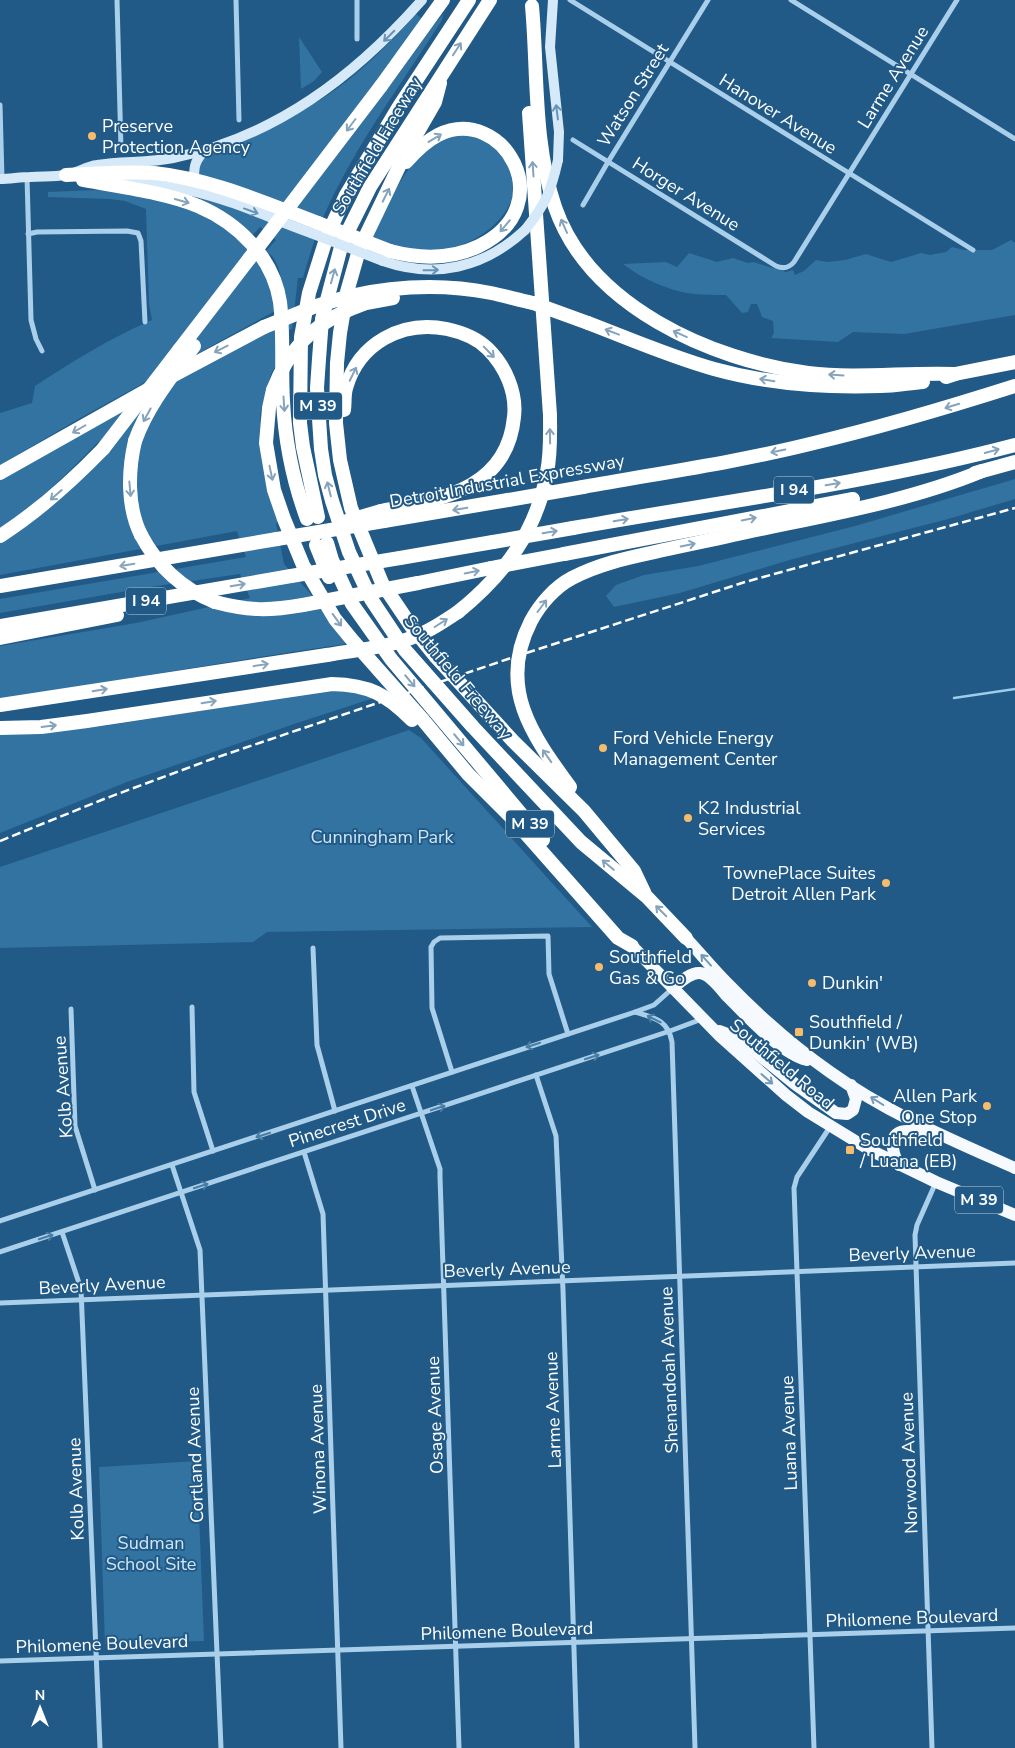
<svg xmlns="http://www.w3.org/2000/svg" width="1015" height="1748" font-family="'Nunito Sans',sans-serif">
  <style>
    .green { fill: #3273a2 }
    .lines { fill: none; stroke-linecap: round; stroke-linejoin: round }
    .stream { stroke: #9ecceb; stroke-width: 2.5 }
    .minor { stroke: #aacfea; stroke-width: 5 }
    .secondary { stroke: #d5e9f8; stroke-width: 10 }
    .trunk { stroke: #f6fafe; stroke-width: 12 }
    .motorway { stroke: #fff; stroke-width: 14 }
    .rail { stroke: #fff; stroke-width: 2.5; stroke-dasharray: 9 4; stroke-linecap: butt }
    .secondary-bridge { stroke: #d5e9f8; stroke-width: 10 }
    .motorway-bridge { stroke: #fff; stroke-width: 14 }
    .oneway { stroke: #6993b4 }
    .oneway2 { stroke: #85a4bc }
    .oneway3 { stroke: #769ab6 }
    .oneway4 { stroke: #4a7da4 }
    .poi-dot { fill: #f6bc6c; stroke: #215a86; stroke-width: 2 }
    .labels { text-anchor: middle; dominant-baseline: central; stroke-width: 4; stroke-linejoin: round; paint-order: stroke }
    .shield { fill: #215a86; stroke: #bccedb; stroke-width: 1 }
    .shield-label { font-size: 16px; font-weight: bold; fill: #fff }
    .street-label { font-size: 18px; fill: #fff; stroke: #215a86 }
    .poi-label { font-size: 18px; fill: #fff; stroke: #215a86; text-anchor: start }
    .park-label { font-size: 18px; fill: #cfe6f7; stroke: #215a86 }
  </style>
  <rect width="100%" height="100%" fill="#215a86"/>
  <!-- green -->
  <g class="green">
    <path d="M416 14 432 27 443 14 442 20C406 77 365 132 335 192 321 219 311 249 303 278H298L292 329 289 330C287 313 283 268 272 256 270 254 268 253 265 252L276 240 260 227 252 236 199 203 204 180 198 176C200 163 201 159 213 152 265 133 316 108 359 71 380 53 398 34 416 14Z"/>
    <polygon points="299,37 322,72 314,81 301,89"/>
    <path d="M463 135C487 140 496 143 508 165 510 169 514 175 514 179 519 221 463 253 426 253 412 253 385 243 371 239 388 206 407 154 444 139 449 136 457 136 463 135Z"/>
    <path d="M95 190C154 195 222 208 258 260 268 274 272 294 275 311L82 417 0 465V413L32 403 35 386C73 361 110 338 152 320L149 304 146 209 125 201 110 199 48 197V192Z"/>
    <path d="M1011 240 1015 243V315L904 334 853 332 838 342 771 338 774 333 773 321 762 317 757 304H751L748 312 742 313 726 295C714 295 700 295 687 293 665 289 641 278 623 264L666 262 677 267 689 253 717 262 733 258 748 263 753 262 786 272 793 270 795 275 804 271 816 260 827 262 845 260 866 254 891 262 921 253 930 255 946 252 952 247 964 250H992Z"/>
    <path d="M276 328 277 364 271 374 260 414 264 467 278 520 276 524 284 564 309 592 343 637 345 644C230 661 115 681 0 699V646L136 623 250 598 240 574 150 587 0 613V599L246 557 237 531 0 575V543C42 518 78 485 111 450L98 442C68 473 37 504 0 528V478L122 412 176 381Z"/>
    <polygon points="1015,479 1015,499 948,519 793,559 680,593 614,607 606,596 616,585 644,575 698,566 855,526"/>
    <polygon points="332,690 359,694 374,698 294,724 127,782 0,833 0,734 68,730 104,726"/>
    <polygon points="409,730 421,738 592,927 267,932 253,942 0,948 0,867"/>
    <polygon points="197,1461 204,1641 105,1644 99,1467"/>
  </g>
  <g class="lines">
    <!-- stream -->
    <polyline class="stream" points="954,698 1015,689"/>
    <!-- minor -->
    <g class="minor">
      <polyline points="117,0 121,149"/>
      <polyline points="236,0 239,120"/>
      <polyline points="357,0 357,39"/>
      <polyline points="570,0 973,250"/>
      <polyline points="791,0 1015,139"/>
      <polyline points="0,105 2,179"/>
      <path d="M573 140 776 266C783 269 789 268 794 262L957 0"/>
      <polyline points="27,177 31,320 36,339 42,351"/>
      <polyline points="583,205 608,162 708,0"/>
      <polyline points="28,234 37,232 127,231 138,233 141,241 145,322"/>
      <polyline points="313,948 317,1045 335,1111"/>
      <polyline points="192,1007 194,1092 213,1151"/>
      <polyline points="71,1009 75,1126 95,1190"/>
      <path d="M635 1012C655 1018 668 1020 672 1042L695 1748"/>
      <polyline points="452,1072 432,1008 431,947 434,942 440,938 548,936 549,974 568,1034"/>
      <polyline points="536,1075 556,1136 563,1290 577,1748"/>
      <polyline points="412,1086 440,1169 440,1177 459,1748"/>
      <polyline points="304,1152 323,1214 341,1748"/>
      <polyline points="172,1165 200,1250 221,1748"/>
      <polyline points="0,1221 635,1012 654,1005 673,988"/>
      <polyline points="62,1232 81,1289 100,1748"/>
      <polyline points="0,1252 670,1031 702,1019"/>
      <polyline points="0,1303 1015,1263"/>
      <polyline points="0,1661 1015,1628"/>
      <polyline points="814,1748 794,1188 797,1177 830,1127"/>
      <polyline points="932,1748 915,1235 917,1225 936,1182"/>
    </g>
    <!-- secondary -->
    <g class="secondary">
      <polyline points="553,0 550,47 559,132 558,160"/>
      <path d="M0 179C10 179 20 177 30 177 42 176 54 177 65 175 76 174 86 166 97 165 122 161 148 163 173 158 275 137 354 77 422 0"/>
      <path d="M120 181C144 183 168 186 192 191 232 200 272 219 311 233"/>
      <path d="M194 185C194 169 193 163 204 151"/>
      <path d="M383 261C435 279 484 268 525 230"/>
    </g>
    <!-- trunk -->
    <g class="trunk">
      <path d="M686 938C700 953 712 968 727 983 758 1015 793 1046 830 1072 887 1113 952 1140 1015 1168"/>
      <polyline points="632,946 720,1036 786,1095 808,1112 870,1150 936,1182 1015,1215"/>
      <path d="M674 987C680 982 691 972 700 973 710 974 720 988 726 995 745 1014 781 1054 807 1060"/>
      <polyline points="719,1031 738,1038 795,1084 836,1113 847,1114 853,1110 856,1099 851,1085"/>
      <path d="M899 1165C892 1152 886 1130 909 1131 916 1131 923 1135 929 1138"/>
    </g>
    <!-- motorway -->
    <g class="motorway">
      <polyline points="490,0 370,187 342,243 322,319 319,359 317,388 321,449 325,475 332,501 349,552 371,599 405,650 473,727 581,842 646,896 686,938"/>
      <path d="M532 6C538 73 533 142 555 207 589 306 711 360 808 373 857 379 906 372 955 374"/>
      <polyline points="440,83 435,102 405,154 359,250 347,292 340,333 337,363 336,423 340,460 351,508 382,583 411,626 436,657 513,741 584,811 634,871 644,892"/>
      <polyline points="381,86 443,0"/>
      <path d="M66 175C95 174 124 171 154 173 211 179 265 203 318 223"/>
      <path d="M83 180C119 187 164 192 198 206 238 223 273 257 280 302 284 335 281 368 283 401 285 441 293 481 307 519"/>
      <path d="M390 251C420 259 450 260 479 246 563 205 502 103 438 135 426 141 415 152 406 162"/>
      <path d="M350 296C396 286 445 284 491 293 505 296 519 300 533 303"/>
      <polyline points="348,310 366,303 393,298"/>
      <path d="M588 323C630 339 671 357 714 369 768 384 825 388 881 386 895 386 909 383 923 382"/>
      <polyline points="179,350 249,259"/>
      <polyline points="170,377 264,327"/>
      <polyline points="946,377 955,374 1015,362"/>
      <polyline points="273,390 269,408 266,443 274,490 284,519 303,565 335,619 353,641 423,720 468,774 512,818 618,938 632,946"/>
      <path d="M344 410C345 403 344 395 346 388 359 343 402 320 447 329 461 332 477 338 488 349 505 366 517 392 514 417 507 490 441 499 381 511"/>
      <path d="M135 441C128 471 127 507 141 535"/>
      <polyline points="0,473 149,389"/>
      <polyline points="975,473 1015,462"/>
      <path d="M583 487C660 473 738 462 814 443 882 427 949 407 1015 386"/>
      <polyline points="318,517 303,447 300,423 301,337 309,293 327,236 346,195 398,108 469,0"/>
      <polyline points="384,521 508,500"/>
      <path d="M573 528C720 502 870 483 1015 445"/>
      <path d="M0 536C39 511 71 482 103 449"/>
      <polyline points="327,543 332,560 352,604 391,659 543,840"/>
      <polyline points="316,545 329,577"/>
      <polyline points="564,554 853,499"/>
      <polyline points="400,558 493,542"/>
      <polyline points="418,583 491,568"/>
      <polyline points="0,586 277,539"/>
      <path d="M215 602C249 611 269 611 303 605"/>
      <path d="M458 612C504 575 537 531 547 472 551 453 550 434 550 415L529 113"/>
      <polyline points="0,626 291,576"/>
      <polyline points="0,638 117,615"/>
      <polyline points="0,705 327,655"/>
      <path d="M0 728 41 727 87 721 332 684C369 685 386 694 412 720"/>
      <path d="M570 787C532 735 497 687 531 621 540 604 555 587 572 578 599 564 627 558 655 552 681 546 707 541 733 535 815 517 905 503 982 471"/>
    </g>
    <!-- rail -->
    <polyline class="rail" points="0,841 104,799 212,759 508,659 745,582 1015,508"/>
    <!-- secondary-bridge -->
    <g class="secondary-bridge">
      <path d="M525 230C545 205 551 192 558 160"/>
      <polyline points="311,233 383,261"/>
    </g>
    <!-- motorway-bridge -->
    <g class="motorway-bridge">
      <polyline points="318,223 390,251"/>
      <polyline points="249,259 381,86"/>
      <polyline points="533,303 588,323"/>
      <polyline points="264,327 316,306 350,296"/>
      <path d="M273 390C288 351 310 327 348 310"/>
      <path d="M135 441C148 405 172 376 194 346"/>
      <polyline points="103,449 179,350"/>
      <polyline points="508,500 583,487"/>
      <polyline points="347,521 381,511"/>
      <path d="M141 535C158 567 182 589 215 602"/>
      <polyline points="277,539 384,521"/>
      <polyline points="493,542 573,528"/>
      <polyline points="491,568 564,554"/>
      <polyline points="291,576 400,558"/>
      <polyline points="303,605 418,583"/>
      <path d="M327 655C355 650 384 648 411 638 428 632 443 622 458 612"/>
    </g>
  </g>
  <!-- one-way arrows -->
  <defs><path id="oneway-shaft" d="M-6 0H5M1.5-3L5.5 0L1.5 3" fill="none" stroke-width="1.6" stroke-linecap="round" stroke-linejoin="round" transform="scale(1.25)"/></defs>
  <g class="oneway">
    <use href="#oneway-shaft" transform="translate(389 36) rotate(135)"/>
    <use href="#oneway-shaft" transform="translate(557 112) rotate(-97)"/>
    <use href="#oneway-shaft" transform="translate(251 211) rotate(20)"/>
    <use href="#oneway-shaft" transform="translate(431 270) rotate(-1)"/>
  </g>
  <g class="oneway2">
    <use href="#oneway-shaft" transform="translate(457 49) rotate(-57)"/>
    <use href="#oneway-shaft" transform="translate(351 125) rotate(127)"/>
    <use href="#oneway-shaft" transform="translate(435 138) rotate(-31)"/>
    <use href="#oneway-shaft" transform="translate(533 169) rotate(-94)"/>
    <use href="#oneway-shaft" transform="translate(386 195) rotate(-63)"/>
    <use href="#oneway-shaft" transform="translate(182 201) rotate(16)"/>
    <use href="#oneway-shaft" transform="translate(505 226) rotate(130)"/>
    <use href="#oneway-shaft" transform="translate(564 226) rotate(-114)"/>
    <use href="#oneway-shaft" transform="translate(333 276) rotate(-74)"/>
    <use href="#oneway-shaft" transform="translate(612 332) rotate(-159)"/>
    <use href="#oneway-shaft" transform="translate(680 334) rotate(-156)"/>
    <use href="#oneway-shaft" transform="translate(221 349) rotate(153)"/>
    <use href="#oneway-shaft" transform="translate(489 352) rotate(46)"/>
    <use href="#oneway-shaft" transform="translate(353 374) rotate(-64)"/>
    <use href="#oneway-shaft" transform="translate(836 375) rotate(-176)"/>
    <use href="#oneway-shaft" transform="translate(767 380) rotate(-171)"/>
    <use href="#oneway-shaft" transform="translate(284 404) rotate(86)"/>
    <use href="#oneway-shaft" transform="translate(952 406) rotate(163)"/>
    <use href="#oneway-shaft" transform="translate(147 415) rotate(119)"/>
    <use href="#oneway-shaft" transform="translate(79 429) rotate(150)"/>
    <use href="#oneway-shaft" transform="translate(550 436) rotate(-91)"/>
    <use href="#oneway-shaft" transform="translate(778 451) rotate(168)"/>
    <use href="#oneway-shaft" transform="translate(992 451) rotate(-15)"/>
    <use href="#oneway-shaft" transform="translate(271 473) rotate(78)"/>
    <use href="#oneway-shaft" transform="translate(833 484) rotate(-10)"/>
    <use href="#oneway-shaft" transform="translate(130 489) rotate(85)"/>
    <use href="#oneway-shaft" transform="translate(329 489) rotate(-104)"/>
    <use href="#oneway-shaft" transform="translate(56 495) rotate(139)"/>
    <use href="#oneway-shaft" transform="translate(460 509) rotate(170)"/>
    <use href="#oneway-shaft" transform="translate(749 519) rotate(-11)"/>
    <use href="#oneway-shaft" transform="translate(621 520) rotate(-10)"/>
    <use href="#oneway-shaft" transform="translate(550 532) rotate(-10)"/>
    <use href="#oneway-shaft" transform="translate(688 545) rotate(-12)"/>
    <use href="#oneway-shaft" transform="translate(127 565) rotate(170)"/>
    <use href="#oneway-shaft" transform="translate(472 572) rotate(-11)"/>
    <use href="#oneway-shaft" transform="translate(238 585) rotate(-10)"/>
    <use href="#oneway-shaft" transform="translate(542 606) rotate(-53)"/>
    <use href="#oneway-shaft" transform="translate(337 620) rotate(54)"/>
    <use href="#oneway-shaft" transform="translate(441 623) rotate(-32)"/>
    <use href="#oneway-shaft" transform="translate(261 665) rotate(-9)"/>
    <use href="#oneway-shaft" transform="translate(410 681) rotate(50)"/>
    <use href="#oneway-shaft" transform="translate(100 690) rotate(-9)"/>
    <use href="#oneway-shaft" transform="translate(209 702) rotate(-9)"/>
    <use href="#oneway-shaft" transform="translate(49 726) rotate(-7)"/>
    <use href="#oneway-shaft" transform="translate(459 740) rotate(50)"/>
    <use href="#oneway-shaft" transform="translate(547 756) rotate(-125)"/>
    <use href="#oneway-shaft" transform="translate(608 865) rotate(-140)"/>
    <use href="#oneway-shaft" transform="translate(661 911) rotate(-135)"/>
  </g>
  <g class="oneway3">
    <use href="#oneway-shaft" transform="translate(706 960) rotate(-132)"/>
    <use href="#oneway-shaft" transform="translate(767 1079) rotate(41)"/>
    <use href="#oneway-shaft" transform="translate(877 1101) rotate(-148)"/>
  </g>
  <g class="oneway4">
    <use href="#oneway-shaft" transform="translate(654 1019) rotate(-154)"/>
    <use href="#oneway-shaft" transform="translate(533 1045) rotate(162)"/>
    <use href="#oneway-shaft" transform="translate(592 1057) rotate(-18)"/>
    <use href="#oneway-shaft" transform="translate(438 1108) rotate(-18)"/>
    <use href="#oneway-shaft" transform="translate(263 1135) rotate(162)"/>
    <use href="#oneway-shaft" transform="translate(201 1186) rotate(-18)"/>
    <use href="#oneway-shaft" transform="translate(46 1237) rotate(-18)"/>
  </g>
  <!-- markers -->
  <g class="poi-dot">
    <circle cx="92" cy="136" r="5"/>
    <circle cx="603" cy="748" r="5"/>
    <circle cx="688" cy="818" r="5"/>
    <circle cx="886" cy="883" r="5"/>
    <circle cx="599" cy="967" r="5"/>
    <circle cx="812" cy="983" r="5"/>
    <rect x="794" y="1027" width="10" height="10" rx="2.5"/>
    <circle cx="987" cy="1106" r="5"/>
    <rect x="845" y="1145" width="10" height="10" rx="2.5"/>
  </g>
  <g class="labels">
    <!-- shield labels -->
    <g class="shield">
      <rect x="294" y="392.5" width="48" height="27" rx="4"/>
      <rect x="774" y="476.5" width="40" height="27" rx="4"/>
      <rect x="126" y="587.5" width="40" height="27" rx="4"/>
      <rect x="506" y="810.5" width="48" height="27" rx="4"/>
      <rect x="955" y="1186.5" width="48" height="27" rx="4"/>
    </g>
    <g class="shield-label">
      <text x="318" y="406">M 39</text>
      <text x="794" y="490">I 94</text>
      <text x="146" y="601">I 94</text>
      <text x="530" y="824">M 39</text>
      <text x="979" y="1200">M 39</text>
    </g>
    <!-- street labels -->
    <g class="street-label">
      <text transform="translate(893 77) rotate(-58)">Larme Avenue</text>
      <text transform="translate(633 95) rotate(-58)">Watson Street</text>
      <text transform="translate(778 114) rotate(32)">Hanover Avenue</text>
      <text transform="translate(377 146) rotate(-59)">Southfield Freeway</text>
      <text transform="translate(686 194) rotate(32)">Horger Avenue</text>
      <text transform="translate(507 481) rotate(-10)">Detroit Industrial Expressway</text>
      <text transform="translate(458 677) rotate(50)">Southfield Freeway</text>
      <text transform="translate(782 1064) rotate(40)">Southfield Road</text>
      <text transform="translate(63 1087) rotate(-94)">Kolb Avenue</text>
      <text transform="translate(347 1123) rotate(-18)">Pinecrest Drive</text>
      <text transform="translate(912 1253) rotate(-2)">Beverly Avenue</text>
      <text transform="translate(507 1269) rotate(-2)">Beverly Avenue</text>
      <text transform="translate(102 1285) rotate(-3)">Beverly Avenue</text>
      <text transform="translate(669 1370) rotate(-92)">Shenandoah Avenue</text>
      <text transform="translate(553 1410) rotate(-92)">Larme Avenue</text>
      <text transform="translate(435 1415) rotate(-92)">Osage Avenue</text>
      <text transform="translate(789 1433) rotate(-92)">Luana Avenue</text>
      <text transform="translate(318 1449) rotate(-92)">Winona Avenue</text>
      <text transform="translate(195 1455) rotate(-92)">Cortland Avenue</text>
      <text transform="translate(909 1463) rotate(-92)">Norwood Avenue</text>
      <text transform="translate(76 1489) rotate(-92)">Kolb Avenue</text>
      <text transform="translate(912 1618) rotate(-2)">Philomene Boulevard</text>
      <text transform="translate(507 1631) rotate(-2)">Philomene Boulevard</text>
      <text transform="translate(102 1644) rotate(-2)">Philomene Boulevard</text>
    </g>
    <!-- poi labels -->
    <g class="poi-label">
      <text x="102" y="126">Preserve<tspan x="102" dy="21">Protection Agency</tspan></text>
      <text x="613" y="738">Ford Vehicle Energy<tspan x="613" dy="21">Management Center</tspan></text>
      <text x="698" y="808">K2 Industrial<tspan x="698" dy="21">Services</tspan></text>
      <text x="876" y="873" text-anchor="end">TownePlace Suites<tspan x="876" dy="21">Detroit Allen Park</tspan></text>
      <text x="609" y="957">Southfield<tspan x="609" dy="21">Gas &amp; Go</tspan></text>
      <text x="822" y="983">Dunkin'</text>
      <text x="809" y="1022">Southfield /<tspan x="809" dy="21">Dunkin' (WB)</tspan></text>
      <text x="977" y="1096" text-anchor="end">Allen Park<tspan x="977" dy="21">One Stop</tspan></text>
      <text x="860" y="1140">Southfield<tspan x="860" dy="21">/ Luana (EB)</tspan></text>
    </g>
    <!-- park labels -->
    <g class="park-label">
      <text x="382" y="837">Cunningham Park</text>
      <text x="151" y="1543">Sudman<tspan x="151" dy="21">School Site</tspan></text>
    </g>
  </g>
  <!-- north arrow -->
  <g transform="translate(40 1708)" stroke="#215a86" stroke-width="4" paint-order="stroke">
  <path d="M0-4L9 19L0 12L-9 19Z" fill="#ffffff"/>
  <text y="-8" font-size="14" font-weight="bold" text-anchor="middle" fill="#ffffff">N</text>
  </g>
</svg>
